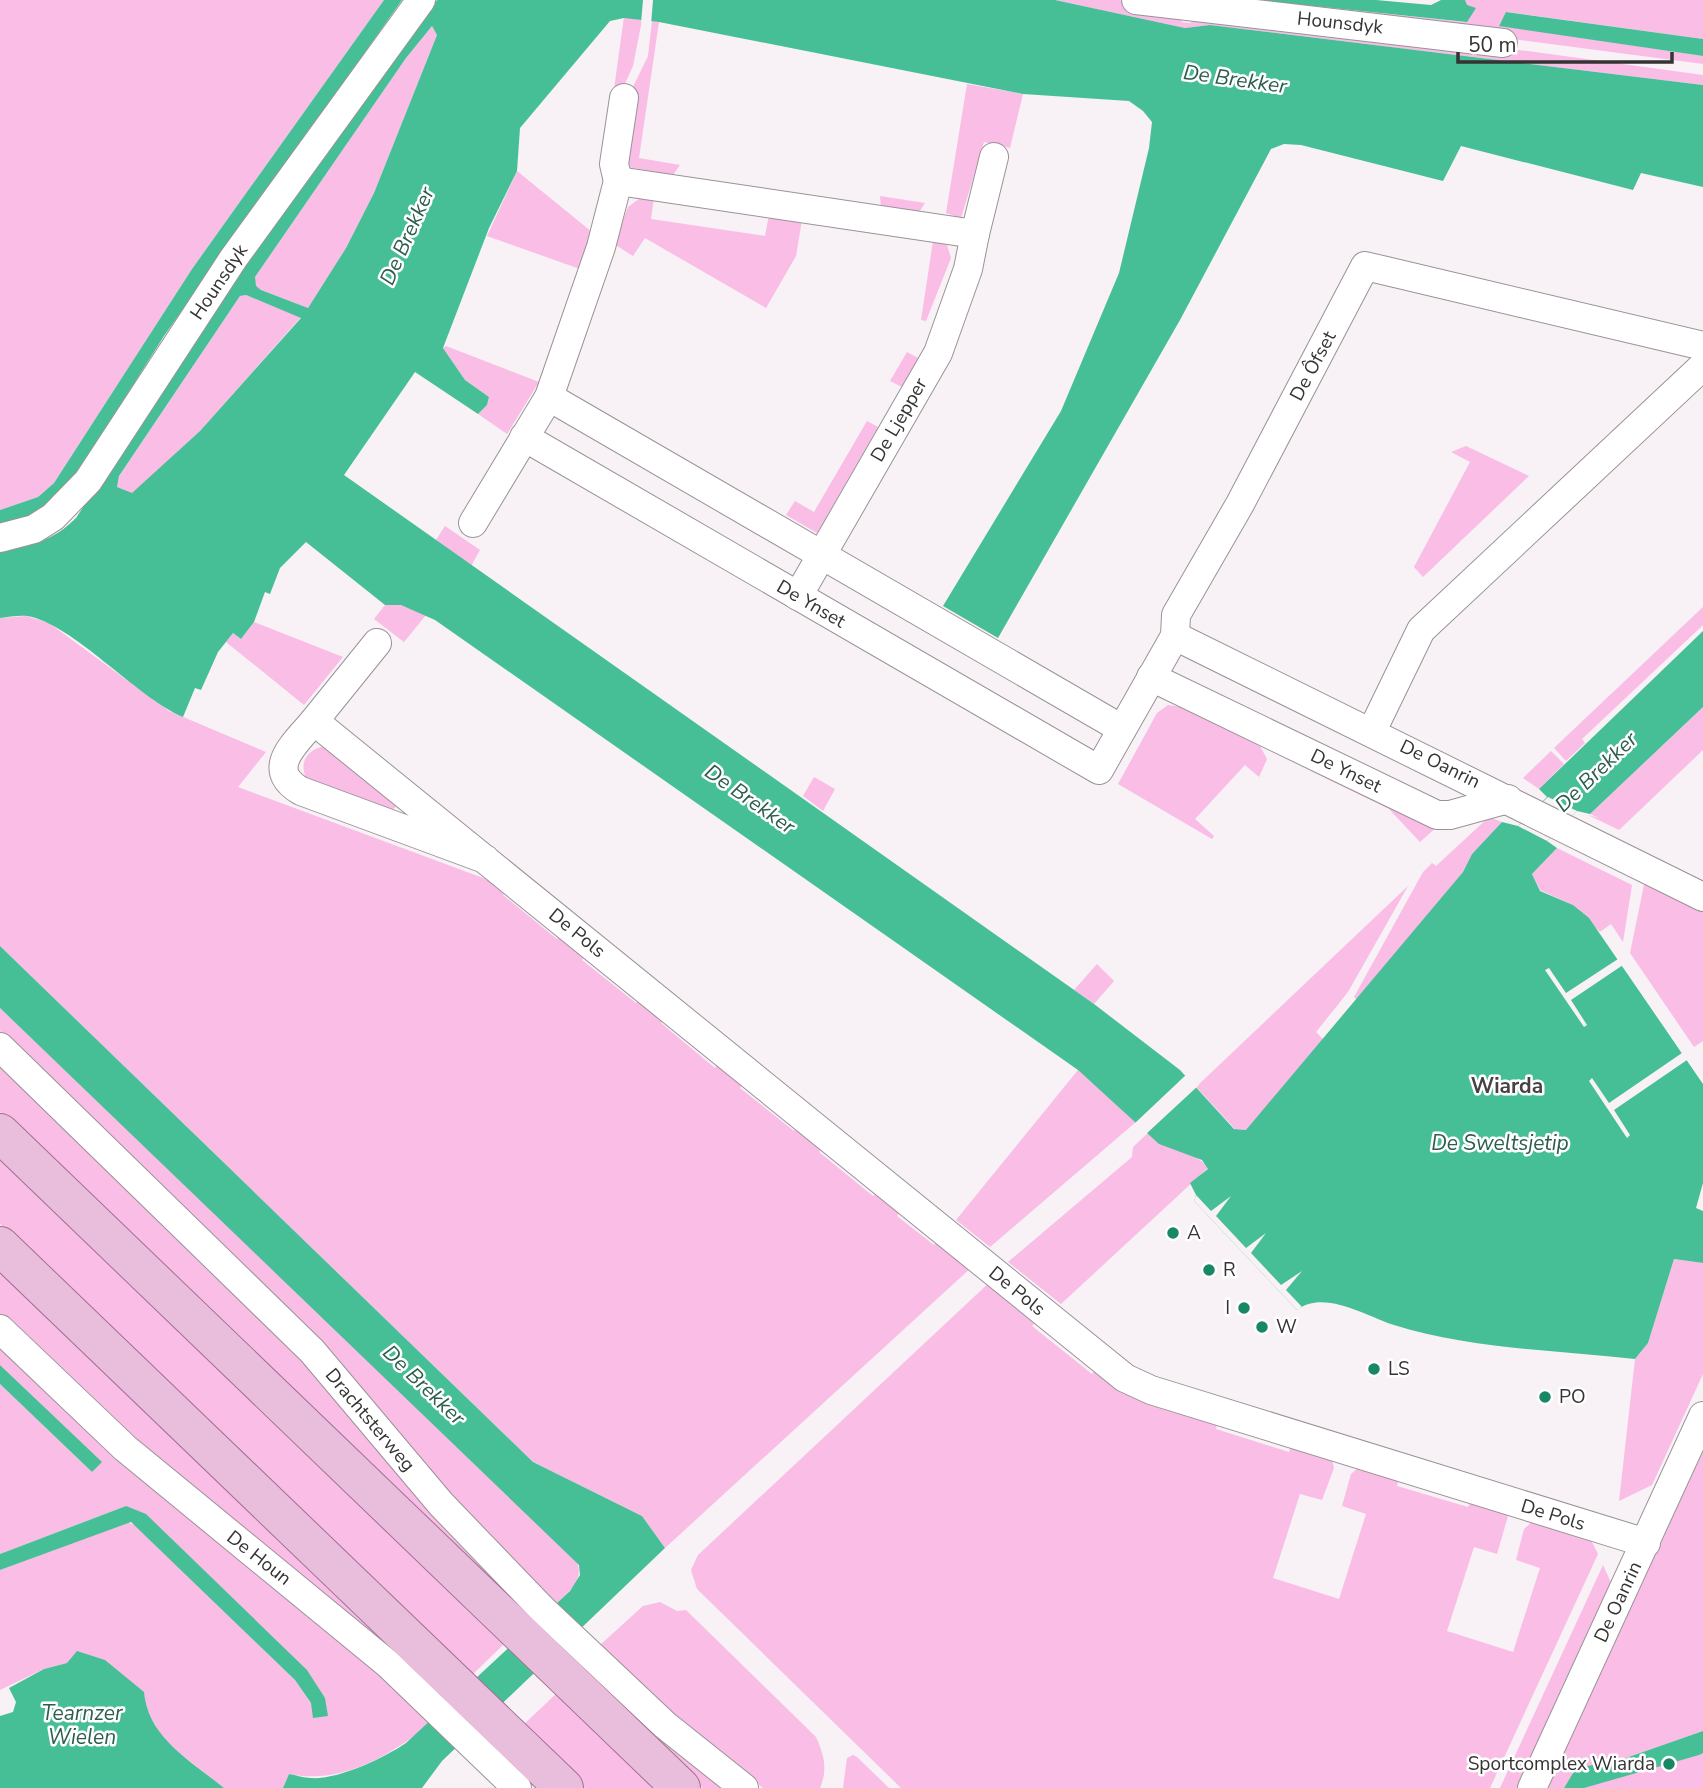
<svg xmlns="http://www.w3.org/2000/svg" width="1703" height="1788" font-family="'Nunito Sans',sans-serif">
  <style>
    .green { fill: #f9bde6 }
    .water { fill: #47bf96; fill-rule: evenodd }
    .pier { fill: #f8f1f6 }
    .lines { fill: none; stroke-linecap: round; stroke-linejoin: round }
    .street-casing { stroke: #999397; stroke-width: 30 }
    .primary-casing { stroke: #a17192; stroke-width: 40 }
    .street { stroke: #fff; stroke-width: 28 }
    .primary { stroke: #e9bedc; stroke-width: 38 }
    .poi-dot { fill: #188765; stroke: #fff; stroke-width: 2.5 }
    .labels { text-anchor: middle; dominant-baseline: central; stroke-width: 5; stroke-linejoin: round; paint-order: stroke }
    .street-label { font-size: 19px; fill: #353334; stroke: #fff }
    .poi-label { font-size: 19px; fill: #353334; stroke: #fff; text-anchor: start }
    .water-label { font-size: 21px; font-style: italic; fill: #2d5e4b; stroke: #fff }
    .neighbourhood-label { font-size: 21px; font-weight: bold; fill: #474145; stroke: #fff }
  </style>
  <rect width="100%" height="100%" fill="#f8f1f6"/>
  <!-- green -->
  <g class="green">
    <polygon points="0,0 384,0 192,269 54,483 38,497 0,510"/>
    <polygon points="1055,0 1118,0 1177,11 1182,22 1190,23 1202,13 1424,37 1703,75 1703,85 1210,25 1185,28"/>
    <polygon points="1256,0 1466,22 1465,0 1703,0 1703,39 1507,12 1499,25 1703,56 1703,64 1428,28"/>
    <polygon points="624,17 642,20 633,66 622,90 614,89"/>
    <polygon points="652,21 659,22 639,158 680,165 673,175 628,167 631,91 648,56"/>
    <polygon points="432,26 437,35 374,193 346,248 308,308 261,290 255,286 255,277 406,58"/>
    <polygon points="967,84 1023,94 1010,148 984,142 961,218 946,213"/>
    <polygon points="517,171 592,232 580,269 487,236"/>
    <polygon points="643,196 654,197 651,219 765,236 769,215 802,220 796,256 766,308 645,238 633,256 614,244 628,207"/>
    <polygon points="880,196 925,203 919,212 881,206"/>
    <polygon points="933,241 947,245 951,258 926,321 921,320"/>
    <polygon points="246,295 301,317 200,431 132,494 117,487 119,476 240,296"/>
    <polygon points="446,346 539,382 507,434 478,414 487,405 489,397 465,380 443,348"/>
    <polygon points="907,352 918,358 902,387 890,381"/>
    <polygon points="867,421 878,427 817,533 786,515 795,501 814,512"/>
    <polygon points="1466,446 1529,476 1423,577 1414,567 1470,462 1451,452"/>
    <polygon points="445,526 480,550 471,566 436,540"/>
    <polygon points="385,605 401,605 426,615 404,642 374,619"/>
    <polygon points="1703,607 1703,625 1582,739 1585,743 1566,761 1554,748"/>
    <polygon points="26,616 49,623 169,711 266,752 238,787 502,885 508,889 503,895 557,939 562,933 587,953 582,960 636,1003 642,997 665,1017 661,1023 715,1068 720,1061 745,1081 740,1088 794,1131 799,1125 824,1146 819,1152 873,1196 879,1190 902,1209 897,1216 934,1245 939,1239 973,1266 665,1548 642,1516 533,1462 0,946 0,618"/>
    <polygon points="254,622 343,657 304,705 226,642 233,633 241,639"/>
    <polygon points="1168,705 1181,707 1260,746 1267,759 1259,777 1245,765 1195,819 1214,836 1212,839 1118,784 1157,713"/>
    <polygon points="1703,707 1703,750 1619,830 1588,815 1599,818 1590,814"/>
    <path d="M326 746 398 805 391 811 307 780C298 762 307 749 326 746Z"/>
    <polygon points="1551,751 1564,764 1539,789 1523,778"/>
    <polygon points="1316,770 1440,824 1420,842 1389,809 1311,771"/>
    <polygon points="814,777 835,789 823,811 803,796"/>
    <polygon points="1489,817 1502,822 1472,854 1463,872 1357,1000 1354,997 1423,872 1432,863 1436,866"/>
    <polygon points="1557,848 1632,885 1623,942 1611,924 1600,932 1573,905 1540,890 1532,874"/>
    <polygon points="1645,880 1703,910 1703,1041 1694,1047 1630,953"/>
    <polygon points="1408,886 1348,992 1316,1032 1324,1040 1247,1130 1235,1129 1196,1087"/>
    <polygon points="1097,964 1114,981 1094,1004 1074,990"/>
    <path d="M0 1008 574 1556C587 1576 572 1589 557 1603L538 1585 536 1587 120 1148 0 1031Z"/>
    <polygon points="0,1064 280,1334 534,1616 508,1600 0,1112"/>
    <polygon points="1078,1070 1136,1122 990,1247 956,1220"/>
    <path d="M1148 1133C1165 1149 1196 1150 1208 1168L1061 1304 1008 1262 1132 1157 1133 1147Z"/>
    <polygon points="0,1154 505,1643 470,1677 0,1224"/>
    <polygon points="1674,1259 1703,1263 1703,1374 1652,1485 1619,1501 1635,1359 1648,1343"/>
    <polygon points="0,1267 447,1699 200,1501 0,1317"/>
    <polygon points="991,1281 1038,1319 1032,1326 1092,1374 1098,1367 1218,1420 1216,1429 1289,1452 1292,1443 1332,1460 1334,1468 1322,1500 1300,1494 1273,1578 1339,1599 1366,1514 1342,1506 1351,1474 1359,1467 1399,1477 1397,1486 1468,1507 1472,1499 1508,1516 1497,1554 1474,1547 1447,1631 1513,1652 1540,1568 1516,1560 1524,1529 1533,1521 1589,1536 1598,1554 1490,1788 901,1788 697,1589 691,1570 698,1555"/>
    <path d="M0 1340 326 1623 432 1722C392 1755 342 1785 289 1774L283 1788H224L164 1741 146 1708 144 1692 67 1663 44 1669 0 1690V1570L127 1522 137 1526 295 1680 311 1703 325 1698 126 1506 0 1554V1384L92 1472 101 1462 0 1365Z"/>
    <polygon points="1703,1452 1703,1731 1620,1760 1576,1768 1564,1788 1546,1788"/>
    <polygon points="1603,1565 1613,1587 1520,1788 1500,1788"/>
    <path d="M660 1602 677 1611 686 1610 816 1737C824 1755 828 1769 820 1788H763L675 1717 600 1645 643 1606Z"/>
    <polygon points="585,1665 727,1788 703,1788 581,1670"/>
    <polygon points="557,1693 656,1788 585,1788 521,1727"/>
    <polygon points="1703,1741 1703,1788 1573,1788"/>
    <polygon points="853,1755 857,1757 889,1788 843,1788 847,1758"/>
  </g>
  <!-- water -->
  <g class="water">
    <path d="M384 0H402L164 336 75 477C55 501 32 520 0 524V510L38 497 54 483 192 269Z"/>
    <path d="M437 0H1055L1185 28 1210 25 1703 85V187L1641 173 1633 190 1461 146 1443 181 1301 145 1284 144 1271 149 1180 320 998 638 943 606 1061 411 1119 273 1149 148 1152 122 1143 111 1129 101 1023 94 659 22 624 18 610 21 520 128 517 171 489 228 443 348 465 380 489 397 487 405 478 414 415 372 344 475 1094 1004 1180 1070 1234 1129 1246 1130 1463 872 1472 854 1502 822 1518 826 1547 797 1539 789 1703 631V707L1590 814 1577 811 1547 841 1557 848 1532 874 1540 891 1573 905 1589 918 1703 1084V1183L1696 1208 1703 1211V1263L1674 1259 1648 1343 1635 1359C1555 1350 1471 1349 1394 1325 1366 1316 1324 1289 1297 1310L1194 1201 1196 1195 1190 1183 1208 1169 1202 1160 1159 1144 1078 1070 435 620 401 605H385L306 542 280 568 270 594 265 592 254 622 241 639 233 633 218 652 201 690 195 688 183 717C136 697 72 623 27 616 19 615 9 617 0 618V550C31 546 53 541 76 518L211 312ZM432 26 437 35 374 193 346 248 308 308 261 290 256 286 255 277 406 58ZM246 295 301 318 200 431 132 493 117 487 119 476 240 296Z"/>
    <polygon points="1256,0 1376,0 1431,5 1441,0 1465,0 1467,5 1476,8 1467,22"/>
    <polygon points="1506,12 1703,39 1703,56 1499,26"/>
    <path d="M0 946 533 1462 642 1516 665 1548 442 1761 422 1788H283L289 1774C296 1775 304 1778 311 1778 338 1780 384 1758 406 1743L570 1591 580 1575 579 1565 0 1008Z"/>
    <polygon points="0,1365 102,1462 92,1472 0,1384"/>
    <polygon points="126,1506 146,1514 307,1670 325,1698 328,1716 313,1718 311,1703 295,1680 131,1522 0,1570 0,1554"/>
    <path d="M77 1651 105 1660 144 1692C148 1738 191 1761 224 1788H0V1716L13 1712 16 1702 9 1688 44 1669 67 1663Z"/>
    <polygon points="1703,1731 1703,1753 1699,1755 1584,1788 1564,1788 1576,1768 1620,1760"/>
  </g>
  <!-- pier -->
  <g class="pier">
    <polygon points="643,0 653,0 651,25 641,23"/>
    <polygon points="1548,797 1577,811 1547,841 1518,826"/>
    <polygon points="1603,930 1703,1077 1703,1083 1687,1060 1614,1110 1630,1135 1627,1138 1589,1081 1592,1078 1609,1103 1682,1053 1623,965 1571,1000 1587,1025 1584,1027 1545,970 1549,968 1566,993 1618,959 1600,932"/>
    <polygon points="1188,1073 1199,1085 1145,1135 1134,1124"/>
    <polygon points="1196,1195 1211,1211 1231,1196 1216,1216 1246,1248 1266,1233 1251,1253 1281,1285 1302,1271 1286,1290 1302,1307 1297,1310 1194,1201"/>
  </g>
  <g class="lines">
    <!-- street casing -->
    <g class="street-casing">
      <g id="street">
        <polyline points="1136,0 1503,43"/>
        <polyline points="618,181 614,164 624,98"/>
        <polyline points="975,234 994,157"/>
        <polyline points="549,397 1122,729"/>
        <polyline points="524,437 1099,770 1175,636 1176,615 1240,504 1365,266 1703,346"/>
        <polyline points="473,523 549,397 601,247 618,181 975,234 968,269 938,353 798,596"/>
        <polyline points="0,538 34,529 53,517 88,481 233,259 421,0"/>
        <polyline points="1175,636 1703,897"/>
        <polyline points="1151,677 1437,815 1450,815 1508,799"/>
        <polyline points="314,721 377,643"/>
        <polyline points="1372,731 1421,630 1703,366"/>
        <path d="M485 859 301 791C263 769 296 743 314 721L1125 1378 1151 1390 1646 1543"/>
        <polyline points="0,1047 312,1351 441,1504 542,1609 665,1725 744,1788"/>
        <polyline points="0,1329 125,1448 388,1664 517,1788"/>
        <polyline points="1532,1788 1703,1416"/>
      </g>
    </g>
    <!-- primary casing -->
    <g class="primary-casing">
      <g id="primary">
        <polyline points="0,1133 681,1788"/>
        <polyline points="0,1246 564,1788"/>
      </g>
    </g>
    <!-- street -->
    <use href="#street" class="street"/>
    <!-- primary -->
    <use href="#primary" class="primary"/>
  </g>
  <!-- markers -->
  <g class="poi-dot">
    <circle cx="1173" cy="1233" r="7"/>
    <circle cx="1209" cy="1270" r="7"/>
    <circle cx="1244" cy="1308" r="7"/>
    <circle cx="1262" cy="1327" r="7"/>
    <circle cx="1374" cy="1369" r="7"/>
    <circle cx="1545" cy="1397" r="7"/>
    <circle cx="1669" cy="1764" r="7"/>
  </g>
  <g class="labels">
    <!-- street labels -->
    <g class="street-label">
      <text transform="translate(1340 23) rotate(6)">Hounsdyk</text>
      <text transform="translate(219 282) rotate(-56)">Hounsdyk</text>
      <text transform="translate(1313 366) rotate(-62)">De Ôfset</text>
      <text transform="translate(899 420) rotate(-60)">De Ljepper</text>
      <text transform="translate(811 604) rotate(30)">De Ynset</text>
      <text transform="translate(1440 764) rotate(26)">De Oanrin</text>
      <text transform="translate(1346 771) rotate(26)">De Ynset</text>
      <text transform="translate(577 933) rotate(39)">De Pols</text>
      <text transform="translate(1017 1291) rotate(39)">De Pols</text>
      <text transform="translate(370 1420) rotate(50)">Drachtsterweg</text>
      <text transform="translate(1553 1515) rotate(17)">De Pols</text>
      <text transform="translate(259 1558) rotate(38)">De Houn</text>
      <text transform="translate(1618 1602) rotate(-65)">De Oanrin</text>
    </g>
    <!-- poi labels -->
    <g class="poi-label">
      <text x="1187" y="1233">A</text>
      <text x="1223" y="1270">R</text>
      <text x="1230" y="1308" text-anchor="end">I</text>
      <text x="1276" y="1327">W</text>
      <text x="1388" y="1369">LS</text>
      <text x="1559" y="1397">PO</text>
      <text x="1655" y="1764" text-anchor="end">Sportcomplex Wiarda</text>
    </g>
    <!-- water labels -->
    <g class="water-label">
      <text transform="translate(1235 79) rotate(8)">De Brekker</text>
      <text transform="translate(407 236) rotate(-66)">De Brekker</text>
      <text transform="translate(1596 772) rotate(-44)">De Brekker</text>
      <text transform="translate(750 799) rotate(35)">De Brekker</text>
      <text x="1500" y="1143">De Sweltsjetip</text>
      <text transform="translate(424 1385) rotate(44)">De Brekker</text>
      <text x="82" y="1713">Tearnzer<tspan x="82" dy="24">Wielen</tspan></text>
    </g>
    <!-- neighbourhood labels -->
    <g class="neighbourhood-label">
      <text x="1507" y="1086">Wiarda</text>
    </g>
  </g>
  <!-- scale -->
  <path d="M1458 52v10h214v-10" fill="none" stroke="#353334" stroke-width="3.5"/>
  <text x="1468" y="52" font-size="21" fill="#353334" stroke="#ffffff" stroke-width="5" paint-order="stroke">50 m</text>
</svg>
